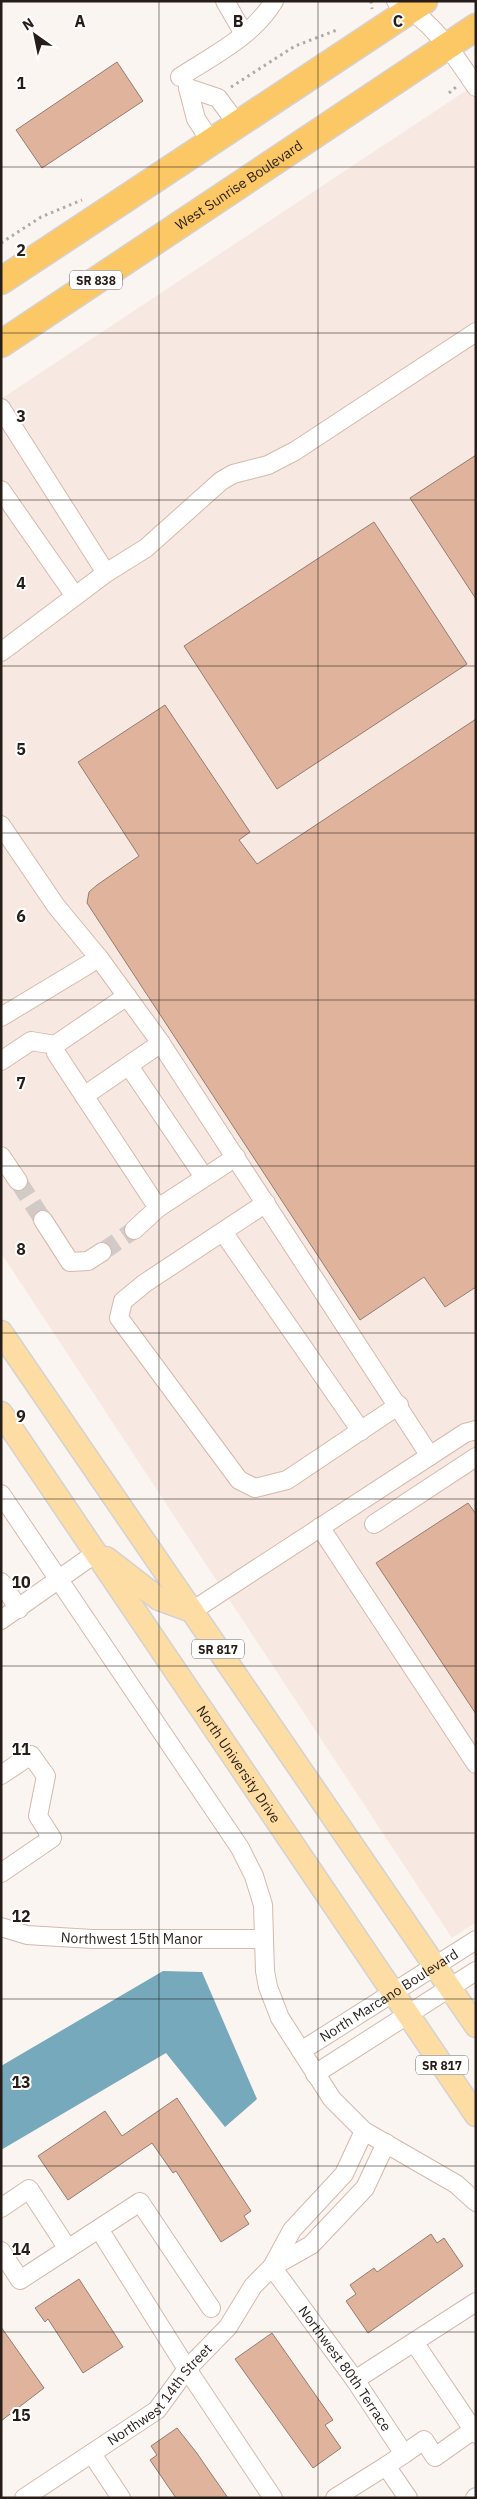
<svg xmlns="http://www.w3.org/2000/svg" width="477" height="2499" font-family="'IBM Plex Sans',sans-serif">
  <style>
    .built { fill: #f7e8e1 }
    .water { fill: #77a9bd }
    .building { fill: #e0b39d; stroke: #967c70 }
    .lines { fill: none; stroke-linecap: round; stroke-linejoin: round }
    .minor-tunnel { stroke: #d1cac6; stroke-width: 18; stroke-dasharray: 18 9; stroke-linecap: butt }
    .minor-casing { stroke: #d5b9ab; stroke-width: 20 }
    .major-casing { stroke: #d4d2d1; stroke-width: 25 }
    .highway-casing { stroke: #d4d2d1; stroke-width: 29 }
    .path { stroke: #b0a9a5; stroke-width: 3; stroke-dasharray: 2.5 4; stroke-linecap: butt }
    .minor { stroke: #fff; stroke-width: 18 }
    .major { stroke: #fddda3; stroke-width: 22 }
    .highway { stroke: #fcc765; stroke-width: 26 }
    .grid { fill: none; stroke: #271d18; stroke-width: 1; stroke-opacity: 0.55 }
    .labels { text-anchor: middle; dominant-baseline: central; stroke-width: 4; stroke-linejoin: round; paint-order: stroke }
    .shield { fill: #fff; stroke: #68615d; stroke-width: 1 }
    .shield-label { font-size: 12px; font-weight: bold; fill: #271d18 }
    .street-label { font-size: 14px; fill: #271d18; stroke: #fff }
    .grid-label { font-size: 16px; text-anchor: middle; font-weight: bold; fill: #271d18; stroke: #fff; stroke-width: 4; stroke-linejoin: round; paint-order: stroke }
  </style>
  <rect width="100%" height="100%" fill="#fbf5f2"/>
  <!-- built -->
  <polygon class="built" points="476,84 476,1922 452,1938 1,1253 1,399"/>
  <!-- water -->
  <polygon class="water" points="163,1971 202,1972 257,2099 225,2127 166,2053 1,2150 1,2066"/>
  <!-- building -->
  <g class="building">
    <polygon points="117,62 143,101 42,168 16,130"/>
    <polygon points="476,455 476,599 410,498"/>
    <polygon points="374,522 467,664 277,789 184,646"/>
    <polygon points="165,705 250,832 239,840 257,864 476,719 476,1287 445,1307 424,1277 360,1320 87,903 89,892 97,885 139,856 78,762"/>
    <polygon points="468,1503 476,1514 476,1714 376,1563"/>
    <polygon points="177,2098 251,2211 244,2216 249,2224 221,2242 176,2171 173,2173 152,2143 68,2200 38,2156 105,2111 122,2136"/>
    <polygon points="431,2234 437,2243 444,2238 463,2266 368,2333 346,2301 356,2294 350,2285 374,2268 377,2272"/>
    <polygon points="79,2279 123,2347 83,2373 48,2319 45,2322 35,2308"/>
    <polygon points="1,2327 44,2388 1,2421"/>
    <polygon points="272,2333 333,2420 325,2425 341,2448 313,2468 235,2359"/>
    <polygon points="177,2428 196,2452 228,2498 176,2498 150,2460 157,2455 151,2446"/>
  </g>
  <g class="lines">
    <!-- minor-tunnel -->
    <g class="minor-tunnel">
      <polyline points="18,1181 43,1220"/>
      <polyline points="102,1252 134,1230"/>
    </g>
    <!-- minor casing -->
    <g class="minor-casing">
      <g id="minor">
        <polyline points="225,1 244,34"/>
        <path d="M396 1C432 20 454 54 476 87"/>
        <path d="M180 77C214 55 253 36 274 1"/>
        <polyline points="188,88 218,98 238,125"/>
        <polyline points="188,88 196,119 212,143"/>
        <polyline points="1,408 106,573"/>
        <polyline points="1,490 75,596"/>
        <polyline points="1,652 106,573 146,548 221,481 233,474 268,465 295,451 476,332"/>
        <polyline points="1,825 56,906 99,958 158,1039 430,1456"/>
        <polyline points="127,996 55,1045 56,1053 158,1208 236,1157"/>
        <polyline points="1,1017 99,958"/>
        <polyline points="1,1061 31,1041 55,1045"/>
        <polyline points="129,1066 204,1177"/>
        <polyline points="84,1096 161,1043"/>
        <polyline points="1,1156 18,1181"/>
        <polyline points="266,1203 145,1283 123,1301 119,1318 239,1480 255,1488 287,1480 399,1405"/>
        <polyline points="43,1220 70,1262 88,1261 102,1252"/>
        <polyline points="134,1230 158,1208"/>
        <polyline points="223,1232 361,1431"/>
        <polyline points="1,1494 240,1848 254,1876 263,1905 265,1971 268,1987 280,2018 332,2099 364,2131 456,2184 476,2202"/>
        <polyline points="374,1524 476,1457"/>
        <polyline points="320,1527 476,1764"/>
        <polyline points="1,1582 19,1609"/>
        <polyline points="192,1611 465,1433 476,1430"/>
        <polyline points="1,1620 96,1553"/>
        <polyline points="1,1775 31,1755 46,1776 38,1816 52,1838 1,1873"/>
        <path id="s1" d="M1 1927 27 1935 92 1939H264"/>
        <path id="s2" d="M301 2051 476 1940"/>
        <polyline points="315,2074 476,1971"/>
        <polyline points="1,2208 29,2189 68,2249"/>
        <polyline points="99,2229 187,2369 273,2498"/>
        <polyline points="1,2251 20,2280 140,2202 211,2308"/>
        <path id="s3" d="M272 2267 355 2380 404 2454 386 2466"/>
        <polyline points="272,2267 292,2230 344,2174 364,2131"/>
        <polyline points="414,2342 476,2434"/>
        <polyline points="355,2380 476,2302"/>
        <polyline points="92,2454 121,2498"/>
        <polyline points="404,2454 424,2440 435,2457 473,2430"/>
        <path id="s4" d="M24 2498 157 2410 187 2369 228 2327 253 2286 272 2267 311 2245 365 2188 386 2143"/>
        <polyline points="335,2498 386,2466 408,2498"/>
        <polyline points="475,2498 476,2497"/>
      </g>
    </g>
    <!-- major casing -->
    <g class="major-casing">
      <g id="major">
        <polyline points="1,1332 476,2026"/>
        <path id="s5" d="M1 1413 476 2115"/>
        <polyline points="106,1558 159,1599 192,1611"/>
      </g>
    </g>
    <!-- highway casing -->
    <g class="highway-casing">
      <g id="highway">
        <polyline points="1,281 424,1"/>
        <path id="s6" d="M1 344 476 27"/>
      </g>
    </g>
    <!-- path -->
    <g class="path">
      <polyline points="371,1 372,9"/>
      <polyline points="231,87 295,46 337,30"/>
      <polyline points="449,93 456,87"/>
      <polyline points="1,243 41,217 82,200"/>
    </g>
    <!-- minor -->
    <use href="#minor" class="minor"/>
    <!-- major -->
    <use href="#major" class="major"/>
    <!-- highway -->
    <use href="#highway" class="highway"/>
  </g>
  <!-- grid -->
  <path class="grid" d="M159 1V2498M318 1V2498M1 167H476M1 333H476M1 500H476M1 666H476M1 833H476M1 1000H476M1 1166H476M1 1333H476M1 1499H476M1 1666H476M1 1833H476M1 1999H476M1 2166H476M1 2332H476"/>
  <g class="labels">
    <!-- shield labels -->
    <g class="shield">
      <rect x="70" y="270.5" width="52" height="19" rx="4"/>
      <rect x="192" y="1639.5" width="52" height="19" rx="4"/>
      <rect x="416" y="2055.5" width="52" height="19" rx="4"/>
    </g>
    <g class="shield-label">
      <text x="96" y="280">SR 838</text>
      <text x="218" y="1649">SR 817</text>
      <text x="442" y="2065">SR 817</text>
    </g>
    <!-- street labels -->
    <g class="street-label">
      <text stroke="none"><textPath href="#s6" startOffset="286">West Sunrise Boulevard</textPath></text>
      <text stroke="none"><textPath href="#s5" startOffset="424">North University Drive</textPath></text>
      <text stroke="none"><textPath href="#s1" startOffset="132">Northwest 15th Manor</textPath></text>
      <text stroke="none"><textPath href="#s2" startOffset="104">North Marcano Boulevard</textPath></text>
      <text stroke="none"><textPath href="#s3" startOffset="125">Northwest 80th Terrace</textPath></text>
      <text stroke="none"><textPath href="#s4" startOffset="172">Northwest 14th Street</textPath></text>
    </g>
  </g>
  <g class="grid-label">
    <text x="80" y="27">A</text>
    <text x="238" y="27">B</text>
    <text x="398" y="27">C</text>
    <text x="21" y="89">1</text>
    <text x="21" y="256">2</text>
    <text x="21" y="422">3</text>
    <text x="21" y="589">4</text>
    <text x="21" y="755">5</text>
    <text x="21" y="922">6</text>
    <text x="21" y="1089">7</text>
    <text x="21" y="1255">8</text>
    <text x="21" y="1422">9</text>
    <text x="21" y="1588">10</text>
    <text x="21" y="1755">11</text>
    <text x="21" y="1922">12</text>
    <text x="21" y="2088">13</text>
    <text x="21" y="2255">14</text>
    <text x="21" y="2421">15</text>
  </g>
  <!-- border -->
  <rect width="477" height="2499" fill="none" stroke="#271d18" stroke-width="5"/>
  <!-- north arrow -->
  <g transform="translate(35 35) rotate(327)" stroke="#ffffff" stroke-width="4" paint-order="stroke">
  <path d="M0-4L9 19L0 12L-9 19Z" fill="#271d18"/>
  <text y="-8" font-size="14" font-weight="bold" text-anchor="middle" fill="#271d18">N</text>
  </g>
</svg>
